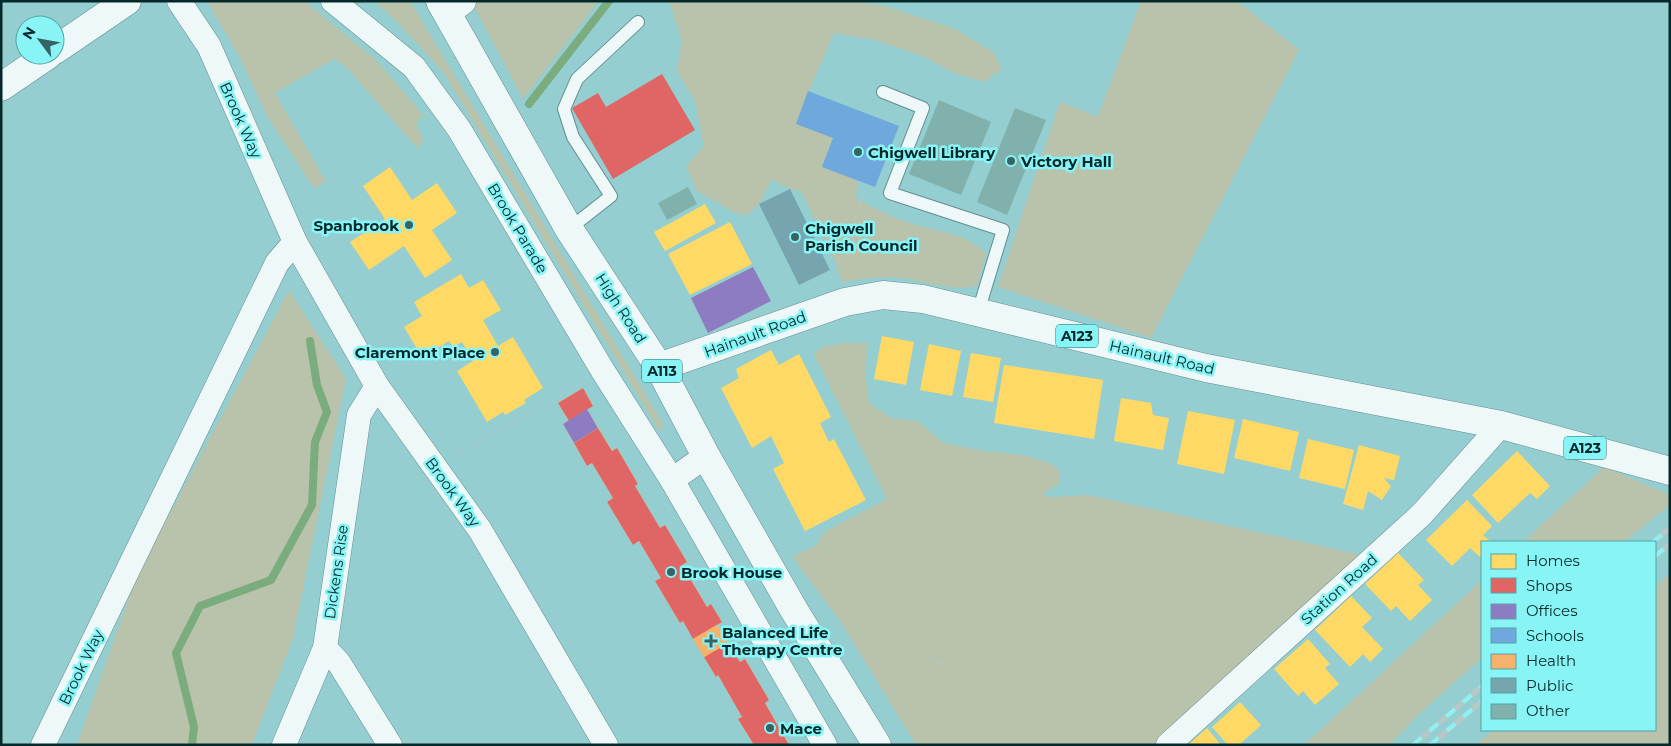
<svg xmlns="http://www.w3.org/2000/svg" width="1671" height="746" font-family="Montserrat,sans-serif">
  <style>
    .green { fill: #b9c2aa }
    .homes { fill: #ffd966 }
    .shops { fill: #e06666 }
    .offices { fill: #8e7cc3 }
    .schools { fill: #6fa8dc }
    .health { fill: #f6b26b }
    .public { fill: #76a5af }
    .lines { fill: none; stroke-linecap: round; stroke-linejoin: round }
    .stream { stroke: #7aac7e; stroke-width: 8 }
    .building { fill: #81b1ad }
    .lane-casing { stroke: #628e8f; stroke-width: 14 }
    .street-casing { stroke: #628e8f; stroke-width: 25 }
    .secondary-casing { stroke: #628e8f; stroke-width: 29 }
    .primary-casing { stroke: #628e8f; stroke-width: 29 }
    .path { stroke: #b8c9c9; stroke-width: 3; stroke-dasharray: 1 4; stroke-linecap: butt }
    .lane { stroke: #eff8f8; stroke-width: 12 }
    .street { stroke: #eff8f8; stroke-width: 24 }
    .secondary { stroke: #eff8f8; stroke-width: 28 }
    .primary { stroke: #eff8f8; stroke-width: 28 }
    .rail-casing { stroke: #b7c8c8; stroke-width: 5.5 }
    .rail { stroke: #88f4f5; stroke-width: 4; stroke-dasharray: 11; stroke-linecap: butt }
    .poi-dot { fill: #376364; stroke: #88f4f5; stroke-width: 2 }
    .labels { text-anchor: middle; dominant-baseline: central; stroke-width: 5; stroke-linejoin: round; paint-order: stroke }
    .shield { fill: #88f4f5; stroke: #2c6667; stroke-width: 1 }
    .shield-label { font-size: 14px; font-weight: bold; fill: #05292a }
    .street-label { font-size: 15px; fill: #05292a; stroke: #88f4f5 }
    .poi-label { font-size: 15px; font-weight: bold; fill: #05292a; stroke: #88f4f5; text-anchor: start }
  </style>
  <rect width="100%" height="100%" fill="#94ced0"/>
  <!-- green -->
  <g class="green">
    <polygon points="207,1 305,1 377,61 424,116 416,122 423,140 418,149 347,68 334,59 275,93 326,182 314,188 267,116 240,58"/>
    <polygon points="374,1 410,1 663,424 660,432 444,73 396,21"/>
    <polygon points="471,1 599,1 523,99"/>
    <path d="M669 1H847L885 6 955 29 993 52 1002 69 984 82 956 74 925 57 875 40 834 33 809 91 833 138 822 166 858 180 856 198C871 207 888 215 904 221 936 233 958 229 986 253L977 286C952 292 926 281 900 278 880 276 862 279 842 282L836 263 801 191 790 189 772 179 759 204 748 215 735 213 697 191 686 166 704 146 695 101 677 72 682 40Z"/>
    <polygon points="1141,1 1237,1 1299,50 1151,338 998,287 1060,102 1098,117"/>
    <polygon points="289,290 346,379 293,638 252,745 77,745 137,575"/>
    <polygon points="845,343 867,343 866,378 869,403 891,418 917,421 944,443 984,451 1022,455 1050,463 1060,471 1060,483 1042,494 1052,497 1088,495 1371,557 1162,745 916,745 842,624 792,556 816,546 824,532 887,499 814,354 822,347"/>
    <polygon points="1604,467 1670,495 1670,505 1624,542 1523,542"/>
    <polygon points="1670,573 1670,745 1476,745 1493,730 1655,730 1655,587"/>
    <polygon points="1482,580 1482,658 1420,713 1389,745 1357,745 1354,742 1351,745 1304,745"/>
  </g>
  <!-- homes -->
  <g class="homes">
    <polygon points="390,167 412,200 437,183 457,213 432,230 452,260 425,278 404,246 369,270 350,242 385,219 363,186"/>
    <polygon points="705,204 716,223 665,251 654,232"/>
    <polygon points="730,222 752,264 690,295 668,254"/>
    <polygon points="461,274 469,288 483,280 501,310 483,320 498,346 513,337 543,388 524,400 526,403 505,415 503,412 487,422 457,371 473,361 462,342 453,347 449,341 422,357 404,327 422,316 414,302"/>
    <polygon points="882,336 914,342 906,385 874,379"/>
    <polygon points="929,344 961,351 952,396 920,390"/>
    <polygon points="771,350 779,365 799,354 831,417 820,423 829,442 834,439 866,500 805,531 773,469 784,463 771,436 752,448 721,388 739,378 736,369"/>
    <polygon points="971,353 1001,358 993,402 963,397"/>
    <polygon points="1004,365 1103,380 1094,439 994,423"/>
    <polygon points="583,388 593,406 587,409 612,451 617,448 638,484 635,486 660,528 665,525 687,562 682,565 707,607 711,604 722,622 717,625 740,662 745,659 769,700 765,703 789,745 754,745 738,719 742,717 718,675 716,677 683,621 680,623 655,581 661,578 639,541 633,545 607,502 613,498 592,463 587,466 563,424 569,421 558,403"/>
    <polygon points="1121,398 1151,403 1153,415 1169,418 1163,450 1114,441"/>
    <polygon points="1188,411 1235,420 1224,474 1177,464"/>
    <polygon points="1243,419 1299,432 1290,471 1234,458"/>
    <polygon points="1308,439 1354,450 1345,489 1299,478"/>
    <polygon points="1359,445 1400,456 1394,480 1384,478 1391,486 1382,500 1368,491 1363,510 1343,504"/>
    <polygon points="1517,451 1550,486 1537,499 1530,493 1498,523 1472,495"/>
    <polygon points="1467,500 1492,526 1483,535 1491,542 1482,542 1482,554 1480,557 1470,548 1452,566 1426,540"/>
    <polygon points="1398,553 1424,580 1418,585 1432,600 1410,621 1396,606 1391,611 1365,584"/>
    <polygon points="1351,596 1372,618 1362,627 1383,649 1370,662 1363,654 1350,667 1315,630"/>
    <polygon points="1308,639 1330,664 1325,668 1339,684 1315,705 1303,691 1298,696 1274,669"/>
    <polygon points="1240,702 1261,725 1239,745 1228,745 1212,727"/>
    <polygon points="1207,728 1221,745 1188,745"/>
  </g>
  <!-- shops -->
  <g class="shops">
    <polygon points="662,74 695,130 613,179 572,108 598,93 606,107"/>
    <polygon points="583,388 593,406 569,421 558,403"/>
    <polygon points="598,428 612,451 617,448 638,484 635,486 660,528 665,525 687,562 682,565 707,607 711,604 722,622 693,639 683,621 680,623 655,581 661,578 639,541 633,545 607,502 613,498 592,463 587,466 574,443"/>
    <polygon points="728,643 740,662 745,659 769,700 765,703 789,745 754,745 738,719 742,717 718,675 716,677 704,657"/>
  </g>
  <!-- offices -->
  <g class="offices">
    <polygon points="753,267 771,301 708,333 691,298"/>
    <polygon points="587,409 598,428 574,443 563,424"/>
  </g>
  <!-- schools -->
  <polygon class="schools" points="808,91 899,126 875,187 822,167 833,138 796,124"/>
  <!-- health -->
  <polygon class="health" points="717,625 728,643 704,657 693,639"/>
  <!-- public -->
  <polygon class="public" points="790,189 830,270 799,285 759,204"/>
  <g class="lines">
    <!-- stream -->
    <g class="stream">
      <polyline points="529,104 609,1"/>
      <polyline points="192,745 194,727 176,653 200,606 271,580 312,505 315,442 327,412 317,385 310,341"/>
    </g>
  </g>
  <!-- building -->
  <g class="building">
    <polygon points="939,100 991,122 961,195 909,174"/>
    <polygon points="1015,108 1046,120 1007,215 977,202"/>
    <polygon points="688,187 697,204 667,220 658,203"/>
  </g>
  <g class="lines">
    <!-- lane casing -->
    <g class="lane-casing">
      <g id="lane">
        <polyline points="883,92 923,108 890,193 1003,230 978,312"/>
        <polyline points="569,229 611,196 573,137 564,109 577,79 638,22"/>
      </g>
    </g>
    <!-- street casing -->
    <g class="street-casing">
      <g id="street">
        <polyline points="179,1 209,46 295,242 377,386 480,530 606,745"/>
        <polyline points="333,1 414,67 459,129 603,371 672,480 825,745"/>
        <polyline points="377,386 359,415 325,648 339,663 390,745"/>
        <polyline points="672,480 706,456"/>
        <polyline points="43,745 277,263 295,242"/>
        <polyline points="284,745 325,648"/>
        <polyline points="1168,745 1422,514 1501,425"/>
      </g>
    </g>
    <!-- secondary casing -->
    <g class="secondary-casing">
      <g id="secondary">
        <polyline points="447,12 462,1"/>
        <polyline points="55,50 127,1"/>
        <polyline points="1,87 48,55"/>
      </g>
    </g>
    <!-- primary casing -->
    <g class="primary-casing">
      <g id="primary">
        <polyline points="440,1 569,229 659,367 706,456 794,610 877,745"/>
        <polyline points="659,367 845,302 883,295 923,299 1206,368 1501,425 1670,471"/>
      </g>
    </g>
    <!-- path -->
    <g class="path">
      <polyline points="832,277 866,190"/>
      <polyline points="456,455 583,382"/>
      <polyline points="834,625 949,665"/>
    </g>
    <!-- lane -->
    <use href="#lane" class="lane"/>
    <!-- street -->
    <use href="#street" class="street"/>
    <!-- secondary -->
    <use href="#secondary" class="secondary"/>
    <!-- primary -->
    <use href="#primary" class="primary"/>
    <!-- rail casing -->
    <g class="rail-casing">
      <g id="rail">
        <polyline points="1653,542 1670,528"/>
        <polyline points="1655,556 1670,544"/>
        <polyline points="1413,745 1482,686"/>
        <polyline points="1430,745 1482,701"/>
      </g>
    </g>
    <!-- rail -->
    <use href="#rail" class="rail"/>
  </g>
  <!-- markers -->
  <g class="poi-dot">
    <circle cx="858" cy="152" r="5"/>
    <circle cx="1011" cy="161" r="5"/>
    <circle cx="409" cy="225" r="5"/>
    <circle cx="795" cy="237" r="5"/>
    <circle cx="495" cy="352" r="5"/>
    <circle cx="671" cy="572" r="5"/>
    <path d="M708.5 633.5h5v5h5v5h-5v5h-5v-5h-5v-5h5z"/>
    <circle cx="770" cy="728" r="5"/>
  </g>
  <g class="labels">
    <!-- shield labels -->
    <g class="shield">
      <rect x="1056" y="324.5" width="42" height="23" rx="4"/>
      <rect x="642" y="359.5" width="40" height="23" rx="4"/>
      <rect x="1564" y="436.5" width="42" height="23" rx="4"/>
    </g>
    <g class="shield-label">
      <text x="1077" y="336">A123</text>
      <text x="662" y="371">A113</text>
      <text x="1585" y="448">A123</text>
    </g>
    <!-- street labels -->
    <g class="street-label">
      <text transform="translate(241 120) rotate(66)">Brook Way</text>
      <text transform="translate(518 228) rotate(59)">Brook Parade</text>
      <text transform="translate(621 308) rotate(57)">High Road</text>
      <text transform="translate(755 334) rotate(-20)">Hainault Road</text>
      <text transform="translate(1162 357) rotate(13)">Hainault Road</text>
      <text transform="translate(453 492) rotate(54)">Brook Way</text>
      <text transform="translate(336 572) rotate(-82)">Dickens Rise</text>
      <text transform="translate(1339 589) rotate(-42)">Station Road</text>
      <text transform="translate(81 667) rotate(-64)">Brook Way</text>
    </g>
    <!-- poi labels -->
    <g class="poi-label">
      <text x="868" y="152">Chigwell Library</text>
      <text x="1021" y="161">Victory Hall</text>
      <text x="399" y="225" text-anchor="end">Spanbrook</text>
      <text x="805" y="228">Chigwell<tspan x="805" dy="17">Parish Council</tspan></text>
      <text x="485" y="352" text-anchor="end">Claremont Place</text>
      <text x="681" y="572">Brook House</text>
      <text x="722" y="632">Balanced Life<tspan x="722" dy="17">Therapy Centre</tspan></text>
      <text x="780" y="728">Mace</text>
    </g>
  </g>
  <!-- border -->
  <rect width="1671" height="746" fill="none" stroke="#05292a" stroke-width="5"/>
  <!-- legend -->
  <rect x="1481" y="541" width="175" height="190" fill="#88f4f5" stroke="#54a3a4"/>
  <rect x="1491" y="554" width="25" height="15" fill="#ffd966" stroke="#54a3a4"/>
  <text x="1526" y="566" font-size="15" fill="#05292a">Homes</text>
  <rect x="1491" y="578" width="25" height="15" fill="#e06666" stroke="#54a3a4"/>
  <text x="1526" y="591" font-size="15" fill="#05292a">Shops</text>
  <rect x="1491" y="604" width="25" height="15" fill="#8e7cc3" stroke="#54a3a4"/>
  <text x="1526" y="616" font-size="15" fill="#05292a">Offices</text>
  <rect x="1491" y="628" width="25" height="15" fill="#6fa8dc" stroke="#54a3a4"/>
  <text x="1526" y="641" font-size="15" fill="#05292a">Schools</text>
  <rect x="1491" y="654" width="25" height="15" fill="#f6b26b" stroke="#54a3a4"/>
  <text x="1526" y="666" font-size="15" fill="#05292a">Health</text>
  <rect x="1491" y="678" width="25" height="15" fill="#76a5af" stroke="#54a3a4"/>
  <text x="1526" y="691" font-size="15" fill="#05292a">Public</text>
  <rect x="1491" y="704" width="25" height="15" fill="#81b1ad" stroke="#54a3a4"/>
  <text x="1526" y="716" font-size="15" fill="#05292a">Other</text>
  <!-- north arrow -->
  <g transform="translate(40 40) rotate(302)"><circle r="24" fill="#88f4f5" stroke="#54a3a4"/>
  <path d="M0-4L9 19L0 12L-9 19Z" fill="#376364"/>
  <text y="-8" font-size="14" font-weight="bold" text-anchor="middle" fill="#05292a">N</text>
  </g>
</svg>
